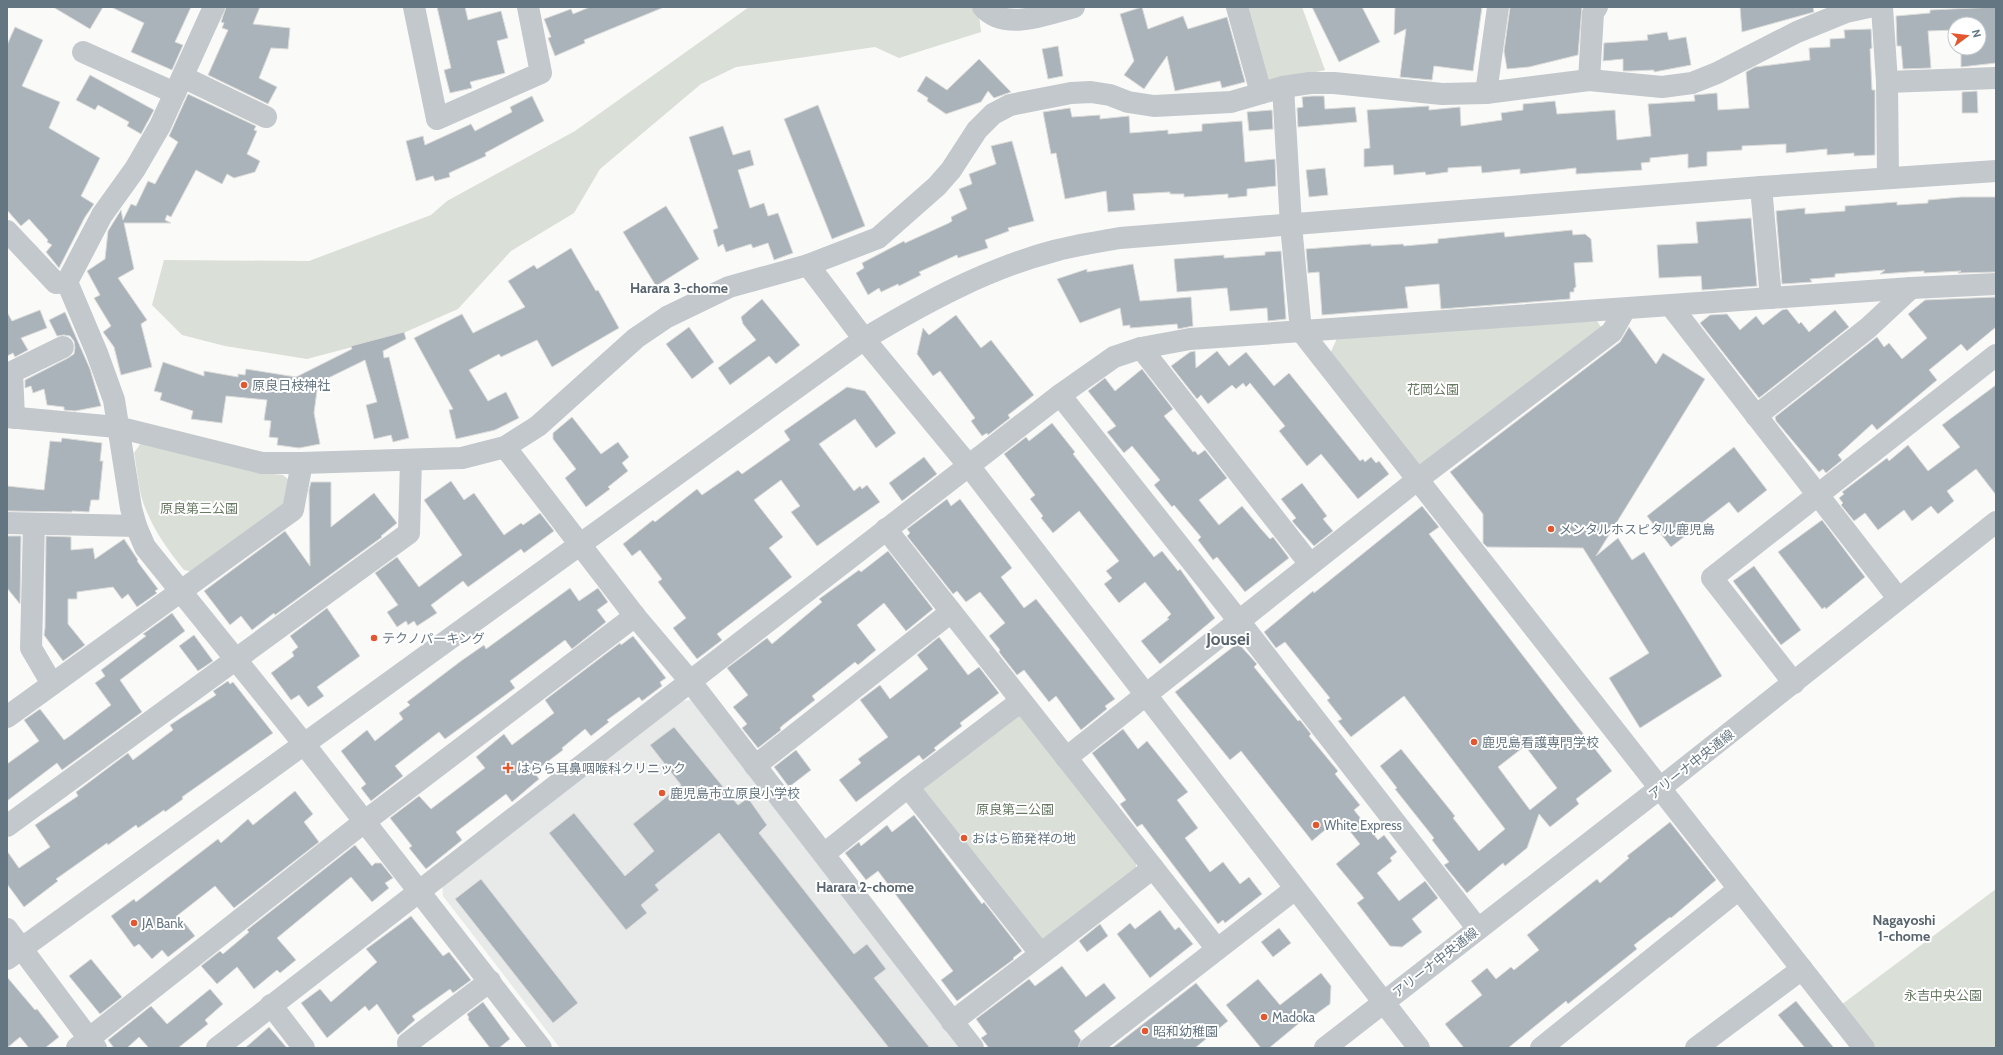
<svg xmlns="http://www.w3.org/2000/svg" width="2003" height="1055" font-family="Cabin,'Noto Sans JP',sans-serif">
  <style>
    .built { fill: #e8e9e9 }
    .green { fill: #dadfd7 }
    .building { fill: #aab3b9; stroke: #dcdcda; fill-rule: evenodd }
    .lines { fill: none; stroke-linecap: round; stroke-linejoin: round }
    .minor { stroke: #c3c8cc; stroke-width: 22 }
    .poi-dot { fill: #e4572e; stroke: #fff; stroke-width: 1.5 }
    .labels { text-anchor: middle; dominant-baseline: central; stroke-width: 4; stroke-linejoin: round; paint-order: stroke }
    .poi-label { font-size: 13px; fill: #657683; stroke: #fff; text-anchor: start }
    .park-label { font-size: 13px; fill: #687a64; stroke: #fff }
    .street-label { font-size: 13px; fill: #657683; stroke: #fff }
    .neighbourhood-label { font-size: 14px; font-weight: bold; fill: #57646e; stroke: #fff }
    .district-label { font-size: 17px; font-weight: bold; fill: #57646e; stroke: #fff }
  </style>
  <rect width="100%" height="100%" fill="#fafaf8"/>
  <!-- built -->
  <polygon class="built" points="692,700 964,1048 560,1048 443,896 442,884 678,701"/>
  <!-- green -->
  <g class="green">
    <polygon points="749,7 978,7 981,32 899,58 875,47 736,67 701,84 600,169 574,213 511,251 458,309 401,334 307,359 225,346 182,335 152,305 164,260 309,261 431,215 447,201 575,131"/>
    <polygon points="1241,7 1302,7 1325,70 1265,84"/>
    <polygon points="1597,321 1603,330 1419,466 1330,354 1337,338"/>
    <path d="M141 443 256 472 283 475 289 480 284 506 194 572 184 570C167 549 152 528 143 502 138 487 137 469 134 453Z"/>
    <polygon points="1023,715 1136,859 1136,869 1048,939 1035,939 924,798 923,785 1013,716"/>
    <polygon points="1996,889 1996,1048 1876,1048 1841,1005"/>
  </g>
  <!-- building -->
  <g class="building">
    <polygon points="53,7 103,7 90,29"/>
    <polygon points="111,7 191,7 175,42 183,45 172,70 131,52 144,23"/>
    <polygon points="226,7 260,7 253,24 290,28 288,49 271,48 259,78 277,87 268,104 208,75 228,30 222,28 224,23 221,22"/>
    <polygon points="437,7 465,7 468,20 501,11 508,38 497,41 505,73 470,82 472,88 450,93 444,70 451,68"/>
    <polygon points="590,7 662,7 662,8 584,40 585,43 555,56 548,38 551,37 544,19 571,9 573,14"/>
    <polygon points="1142,7 1148,29 1183,16 1188,29 1227,17 1245,82 1222,88 1220,81 1175,91 1167,56 1144,89 1124,75 1134,61 1120,14"/>
    <polygon points="1312,7 1362,7 1380,42 1339,62"/>
    <polygon points="1395,7 1482,7 1473,71 1434,66 1432,80 1400,77 1406,29 1394,35"/>
    <polygon points="1510,7 1582,7 1578,55 1529,67 1507,69 1504,51"/>
    <polygon points="1740,7 1813,7 1814,12 1742,32"/>
    <polygon points="1996,7 1996,63 1961,67 1961,48 1979,48 1979,24 1955,24 1955,30 1928,31 1931,68 1903,69 1901,46 1897,46 1896,16 1930,13 1930,10"/>
    <polygon points="15,27 43,40 22,86 60,102 49,128 100,158 81,196 94,204 85,217 59,268 46,252 52,245 47,242 48,240 29,219 21,226 7,210 7,45"/>
    <polygon points="1871,29 1872,48 1870,49 1872,90 1875,90 1875,155 1854,156 1854,153 1827,155 1827,149 1786,153 1786,144 1742,146 1742,150 1707,152 1707,166 1688,168 1688,154 1650,158 1650,162 1641,163 1642,170 1576,174 1576,168 1520,174 1520,169 1482,173 1481,166 1448,168 1448,172 1426,175 1425,172 1394,175 1393,165 1364,167 1364,149 1370,148 1367,110 1429,106 1429,110 1460,107 1461,126 1502,120 1501,113 1523,110 1523,104 1555,101 1557,114 1615,110 1617,140 1651,136 1648,104 1695,101 1694,95 1717,93 1718,110 1749,108 1746,72 1755,67 1810,60 1809,48 1830,47 1830,39 1845,38 1844,30"/>
    <polygon points="1667,32 1669,40 1686,37 1691,65 1654,72 1654,70 1630,71 1623,71 1623,59 1603,61 1604,43 1648,40 1647,35"/>
    <polygon points="1058,46 1063,76 1048,79 1042,49"/>
    <polygon points="979,59 1011,92 994,98 988,91 981,102 946,114 927,101 928,98 917,91 926,76 947,90"/>
    <polygon points="90,75 154,110 141,134 127,126 129,122 98,105 95,110 76,100"/>
    <polygon points="1977,91 1978,113 1962,113 1962,92"/>
    <polygon points="188,94 256,126 254,130 257,131 247,154 260,161 255,172 234,178 227,174 222,184 196,170 171,217 167,215 165,220 171,223 124,223 134,269 118,278 147,320 141,324 152,367 121,375 114,347 103,332 111,326 94,298 100,295 87,271 105,259 108,231 121,210 123,220 131,204 136,206 148,181 155,184 178,142 169,136"/>
    <polygon points="532,96 544,121 485,153 486,156 449,173 450,177 435,181 433,176 416,181 406,141 423,136 425,145 471,124 475,131 512,112 510,107"/>
    <polygon points="1312,96 1324,96 1325,109 1355,107 1357,122 1298,127 1297,108 1303,107 1302,97"/>
    <polygon points="818,105 865,226 832,239 784,119"/>
    <polygon points="1070,108 1072,117 1100,115 1100,119 1129,116 1130,133 1168,130 1168,134 1202,131 1202,124 1242,121 1245,162 1275,159 1276,186 1247,189 1247,196 1228,198 1228,194 1184,197 1184,194 1170,194 1170,192 1133,194 1135,210 1108,212 1106,191 1065,199 1056,153 1051,154 1043,112"/>
    <polygon points="1272,110 1273,129 1249,131 1247,112"/>
    <polygon points="723,126 733,155 750,150 754,165 738,170 750,208 764,203 768,216 778,213 793,253 774,260 768,243 753,248 751,244 726,252 723,244 718,247 713,230 718,228 689,137"/>
    <polygon points="1012,141 1034,221 1008,228 1009,231 985,240 988,248 958,258 957,255 919,272 921,275 899,286 898,284 881,292 879,288 868,295 856,273 864,268 862,263 904,241 905,243 949,223 952,221 951,217 967,209 959,189 972,184 969,174 996,164 991,146"/>
    <polygon points="1325,168 1328,195 1309,197 1306,170"/>
    <polygon points="1961,197 1996,197 1996,272 1958,273 1961,271 1924,273 1924,271 1880,274 1885,270 1835,274 1835,277 1810,279 1812,282 1782,284 1776,211 1805,208 1805,214 1845,211 1845,206 1897,202 1897,205 1928,203 1928,200"/>
    <polygon points="666,206 699,259 656,286 623,232"/>
    <polygon points="1751,218 1757,286 1702,290 1701,276 1659,278 1657,245 1698,243 1696,222"/>
    <polygon points="1572,230 1573,235 1585,234 1591,239 1593,262 1574,263 1576,287 1574,288 1574,292 1570,292 1570,299 1441,309 1439,284 1405,287 1408,308 1322,315 1319,272 1308,273 1306,249 1371,244 1371,246 1403,244 1404,246 1438,243 1438,239 1504,232 1505,237"/>
    <polygon points="571,248 596,291 598,290 619,328 552,367 537,340 501,357 499,354 469,370 488,401 506,392 519,418 495,430 456,439 449,410 453,409 414,338 462,314 473,333 525,307 508,281 534,265 537,269"/>
    <polygon points="1281,251 1286,319 1268,321 1267,308 1230,311 1227,288 1177,292 1174,259 1224,255 1224,258 1265,255 1265,252"/>
    <polygon points="1133,264 1140,301 1191,297 1193,326 1178,329 1177,324 1130,328 1130,325 1123,326 1120,308 1080,323 1057,279 1087,269 1087,272"/>
    <polygon points="1996,297 1996,327 1967,351 1961,344 1929,370 1937,380 1877,430 1872,424 1838,455 1842,460 1826,473 1823,469 1819,472 1776,421 1775,417 1877,337 1884,347 1889,343 1902,359 1927,338 1908,314 1925,300"/>
    <polygon points="762,299 800,345 776,364 769,356 730,385 718,368 756,340 743,324 741,317"/>
    <polygon points="1787,309 1799,324 1801,322 1809,332 1835,310 1849,327 1759,398 1700,323 1710,315 1727,314 1740,330 1756,316 1763,325 1782,310"/>
    <polygon points="40,310 47,328 21,338 28,350 15,357 13,353 7,356 7,312 12,321"/>
    <polygon points="65,312 90,369 101,406 75,411 64,410 64,407 47,405 44,389 33,393 31,386 25,388 25,380 68,358 74,354 75,347 74,341 70,336 64,335 57,336 49,320"/>
    <polygon points="956,315 981,348 991,340 1034,395 1008,415 1010,418 988,435 987,433 982,436 971,421 975,418 940,371 933,376 917,354 923,328 929,335"/>
    <polygon points="689,327 714,362 692,379 666,344"/>
    <polygon points="1629,327 1656,364 1663,353 1705,379 1596,556 1618,538 1632,560 1644,552 1722,676 1640,728 1609,678 1649,653 1583,548 1487,547 1483,543 1483,514 1450,472 1620,342"/>
    <polygon points="404,332 406,339 383,351 384,358 389,357 409,438 393,442 391,435 374,439 366,405 377,402 365,360 318,383 314,413 320,444 299,448 277,445 278,438 269,437 271,421 264,420 267,400 226,396 222,423 191,419 193,411 160,400 162,393 154,391 163,362 204,376 204,371 238,377 238,374 245,375 246,369 296,377 352,349 351,346"/>
    <polygon points="1195,351 1196,368 1217,351 1229,366 1246,352 1274,386 1289,373 1360,461 1363,459 1365,462 1371,457 1376,463 1379,461 1389,474 1358,499 1321,454 1307,466 1279,431 1285,426 1250,383 1246,387 1243,383 1236,389 1232,385 1208,404 1201,395 1197,399 1171,366 1190,352"/>
    <polygon points="1142,369 1173,409 1164,416 1193,452 1195,451 1198,455 1205,450 1227,478 1199,500 1219,525 1242,506 1261,529 1270,539 1273,537 1289,558 1245,592 1217,557 1213,560 1198,540 1201,537 1174,505 1172,507 1154,485 1160,480 1132,446 1124,453 1107,432 1116,426 1088,391 1105,378 1115,391"/>
    <polygon points="1996,385 1996,495 1976,469 1947,491 1954,501 1938,514 1931,506 1912,521 1904,510 1878,530 1865,513 1854,521 1841,505 1843,503 1839,498 1844,494 1842,492 1887,458 1889,461 1908,445 1928,471 1960,447 1942,425"/>
    <polygon points="847,387 865,391 896,433 876,448 855,419 819,444 854,491 860,486 862,489 867,485 880,502 817,546 791,512 800,506 781,480 754,500 783,537 769,548 792,577 717,634 722,640 697,659 673,628 686,618 658,582 662,579 640,550 632,556 623,544 653,520 655,522 697,489 702,495 738,470 742,474 790,440 784,431"/>
    <polygon points="572,417 601,454 618,442 629,457 622,463 628,471 608,487 610,489 586,507 565,478 576,469 553,439 553,433"/>
    <polygon points="1052,423 1075,452 1073,454 1154,557 1162,551 1178,571 1180,569 1215,618 1160,664 1141,641 1169,619 1167,618 1171,614 1145,582 1119,603 1104,584 1112,578 1106,571 1119,561 1079,511 1053,533 1041,518 1043,516 1030,499 1035,495 1004,454 1026,437 1029,441"/>
    <polygon points="62,438 102,443 100,461 103,461 99,500 91,500 89,512 72,511 72,512 7,511 7,486 44,490 50,441 61,442"/>
    <polygon points="1734,447 1767,490 1738,513 1729,502 1671,547 1647,516"/>
    <polygon points="924,457 937,474 902,501 889,483"/>
    <polygon points="451,481 464,500 474,493 504,535 521,523 523,525 540,513 554,531 524,553 521,549 468,587 463,581 431,605 437,613 417,626 414,621 408,625 406,621 397,627 387,612 398,605 375,573 397,557 419,587 462,555 424,500"/>
    <polygon points="311,482 331,482 331,527 374,493 397,523 381,536 382,537 275,615 274,613 252,630 241,616 230,625 204,591 243,562 285,531 310,566 309,490"/>
    <polygon points="1302,483 1327,516 1323,519 1333,531 1314,546 1292,521 1296,518 1281,499"/>
    <polygon points="947,499 951,506 960,499 1012,568 1001,577 1024,608 1036,599 1115,699 1105,706 1107,709 1081,730 1056,696 1049,702 1024,670 1017,675 999,652 1000,650 989,636 1005,623 980,592 966,602 957,591 953,594 907,536 910,533 907,529"/>
    <path d="M1422 506 1439 527 1429 534 1612 771 1576 799 1579 804 1550 827 1539 814 1527 848 1505 866 1503 863 1467 893 1444 865 1449 862 1432 840 1434 838 1395 789 1397 788 1380 766 1401 749 1455 816 1453 818 1479 851 1505 829 1404 696 1351 737 1338 721 1342 719 1327 700 1330 698 1285 642 1276 648 1264 632 1313 591 1314 593ZM1525 746 1557 788 1530 810 1498 767Z"/>
    <polygon points="1822,520 1865,577 1826,609 1825,607 1822,609 1778,552"/>
    <polygon points="7,536 21,536 20,604 7,588"/>
    <polygon points="46,536 71,537 71,550 93,548 95,559 124,539 138,560 137,561 158,589 155,591 157,593 137,607 128,594 122,599 113,587 77,592 77,599 68,599 68,624 85,645 63,661 44,635 45,628"/>
    <polygon points="888,551 933,609 906,631 884,603 857,625 876,650 858,665 855,662 812,696 815,700 783,725 780,728 781,730 758,748 742,728 747,724 733,707 748,695 727,668 767,638 772,644 822,602 819,599 859,570 861,572"/>
    <polygon points="1754,566 1801,630 1781,645 1733,581"/>
    <polygon points="570,588 579,601 598,588 608,602 597,610 606,622 572,649 565,640 510,681 515,688 445,739 439,732 395,766 403,776 371,801 361,788 366,784 341,751 367,730 375,741 403,719 399,713 410,705 407,702 461,661 484,645 486,649"/>
    <polygon points="327,608 360,656 317,687 324,696 308,707 299,695 291,700 271,673 294,656 292,652 298,647 290,636"/>
    <polygon points="172,613 185,631 120,680 142,712 62,770 57,763 7,801 7,764 39,741 24,720 40,709 64,740 70,736 111,705 95,683 105,676 101,670 146,636 143,634"/>
    <polygon points="194,635 213,661 198,671 179,646"/>
    <polygon points="633,636 666,678 660,682 662,686 642,701 639,697 607,720 609,722 591,736 585,729 562,748 563,750 534,772 539,779 512,802 506,794 456,832 462,840 426,869 409,848 412,846 390,818 419,796 431,809 485,768 476,757 504,734 512,745 554,713 545,700 620,643 621,645"/>
    <polygon points="939,637 968,675 979,667 999,693 960,723 962,726 934,748 936,750 923,760 919,755 856,802 839,780 861,763 858,759 888,737 860,700 880,685 890,699 928,669 917,655"/>
    <polygon points="1238,643 1257,664 1254,667 1298,721 1300,720 1311,734 1309,736 1338,771 1335,774 1360,805 1354,810 1378,840 1384,835 1397,852 1390,858 1392,861 1377,873 1399,901 1425,881 1438,898 1412,919 1422,932 1402,947 1390,946 1357,903 1364,898 1336,864 1360,844 1341,820 1338,819 1312,841 1241,751 1230,760 1175,692"/>
    <polygon points="228,681 230,684 233,682 273,733 182,797 183,799 165,812 164,810 138,828 136,825 108,845 107,843 56,879 58,881 24,907 7,884 7,851 19,868 50,847 35,825 78,796 76,792 128,753 133,760 173,730 170,725 216,695 213,691"/>
    <polygon points="674,727 738,805 748,798 767,825 759,833 854,954 867,944 886,969 874,978 930,1048 889,1048 719,833 655,885 659,890 641,905 647,913 626,930 549,833 574,813 625,876 654,851 633,824 681,785 650,745"/>
    <polygon points="1123,729 1138,749 1147,741 1188,792 1177,800 1198,828 1185,838 1210,872 1223,862 1240,884 1249,877 1262,894 1225,923 1223,920 1218,924 1142,824 1137,827 1120,804 1126,800 1092,753"/>
    <polygon points="796,750 811,770 789,787 774,767"/>
    <polygon points="295,791 313,814 304,822 319,842 234,908 215,886 178,915 195,936 168,957 162,950 152,959 139,944 134,947 111,916 134,899 136,902 218,839 221,843 248,819 253,825"/>
    <polygon points="914,815 982,904 984,902 1022,951 1013,958 1014,959 957,1001 941,980 953,971 878,871 866,880 845,853 859,842 861,846 887,825 892,832"/>
    <polygon points="1670,822 1716,880 1671,918 1670,917 1634,945 1637,949 1568,1004 1566,1001 1508,1048 1464,1048 1445,1024 1482,995 1471,981 1487,968 1496,979 1511,967 1514,970 1539,950 1527,935 1597,879 1600,883 1629,858 1627,856"/>
    <polygon points="355,845 372,866 375,863 381,863 393,878 385,883 389,888 372,902 351,877 277,938 296,960 280,973 277,970 254,989 237,967 217,984 201,966 220,951 223,954 249,932 247,930"/>
    <polygon points="481,879 578,1003 553,1023 455,899"/>
    <polygon points="1160,910 1175,930 1179,927 1193,944 1150,978 1117,934 1130,923 1135,929"/>
    <polygon points="411,916 443,956 449,952 471,980 453,993 450,989 412,1016 415,1020 398,1035 377,1004 369,1011 365,1006 327,1038 301,1003 320,989 331,1002 377,962 366,949"/>
    <polygon points="1100,924 1108,936 1087,952 1079,941"/>
    <polygon points="1279,928 1291,943 1273,957 1261,942"/>
    <polygon points="91,959 122,997 100,1014 69,976"/>
    <polygon points="1062,966 1086,997 1104,983 1116,998 1074,1031 1081,1040 1078,1048 989,1048 981,1038 987,1034 976,1019 1029,979 1035,986"/>
    <polygon points="1321,973 1331,986 1330,1004 1305,1022 1303,1020 1269,1048 1261,1048 1226,1005 1258,979 1280,1005"/>
    <polygon points="7,977 35,1010 37,1009 59,1037 45,1048 29,1048 20,1037 7,1048"/>
    <polygon points="1196,983 1228,1021 1195,1048 1112,1048"/>
    <polygon points="210,989 223,1004 205,1020 208,1024 178,1048 149,1048 139,1037 127,1048 114,1048 108,1040 151,1006 167,1024"/>
    <polygon points="1796,1001 1834,1048 1805,1048 1778,1015"/>
    <polygon points="483,1002 510,1039 499,1048 490,1048 468,1019 469,1018 467,1014"/>
    <polygon points="269,1027 287,1048 245,1048"/>
  </g>
  <g class="lines">
    <!-- minor -->
    <g class="minor">
      <polyline points="214,7 160,126 135,169 102,215 67,282 97,353 114,400 131,508 136,526 145,547 304,744 541,1048"/>
      <polyline points="414,7 437,119 541,73 528,7"/>
      <path d="M983 7C1005 32 1047 14 1074 7"/>
      <polyline points="1237,7 1261,93"/>
      <polyline points="1882,7 1887,82 1888,178"/>
      <polyline points="83,52 175,93"/>
      <polyline points="183,77 266,117"/>
      <polyline points="1589,80 1593,13 1597,7"/>
      <polyline points="1887,82 1996,78"/>
      <polyline points="1283,87 1291,225 1301,331 1864,1048"/>
      <polyline points="1486,93 1498,7"/>
      <polyline points="1761,187 1771,298"/>
      <polyline points="7,231 56,283 67,282"/>
      <polyline points="808,265 864,339 969,466 1419,1048"/>
      <polyline points="1671,306 1898,598"/>
      <polyline points="1141,348 1310,564"/>
      <polyline points="1060,395 1239,621 1478,929"/>
      <polyline points="1756,416 1868,328 1911,288"/>
      <polyline points="7,417 117,427 262,463 302,463 462,458 505,447 538,426 636,338 667,317 729,287 808,265 878,238 937,186 951,170 977,130 993,114 1010,105 1071,93 1091,92 1110,95 1128,102 1154,106 1231,102 1283,87 1310,83 1334,83 1442,94 1486,93 1589,80 1662,87 1692,83 1717,73 1797,32 1846,12 1869,7"/>
      <polyline points="14,418 12,372 63,347"/>
      <polyline points="505,447 635,616 690,681 973,1048"/>
      <polyline points="7,523 136,526"/>
      <polyline points="34,524 31,648 52,684"/>
      <polyline points="886,529 1217,949"/>
      <polyline points="1794,683 1712,578 1996,355"/>
      <polyline points="7,717 293,510 302,463"/>
      <polyline points="1066,758 1417,480 1612,332 1625,309"/>
      <polyline points="755,766 951,612"/>
      <polyline points="908,787 1040,953"/>
      <polyline points="7,826 409,533 411,460"/>
      <polyline points="824,854 908,787 1021,701"/>
      <polyline points="7,929 96,1048"/>
      <path d="M7 959 864 339C924 303 986 269 1054 251 1075 245 1098 242 1120 238L1761 187 1996 171"/>
      <polyline points="271,1005 304,1048"/>
      <polyline points="952,1022 1153,868"/>
      <polyline points="408,1043 490,981"/>
      <polyline points="77,1048 364,822 635,616"/>
      <polyline points="217,1048 1060,395 1114,357 1141,348 1190,339 1911,288 1996,284"/>
      <polyline points="1090,1048 1295,889"/>
      <polyline points="1325,1048 1660,788 1996,522"/>
      <polyline points="1541,1048 1739,889"/>
      <polyline points="1696,1048 1802,969"/>
    </g>
  </g>
  <!-- markers -->
  <g class="poi-dot">
    <circle cx="244" cy="385" r="4"/>
    <circle cx="1551" cy="529" r="4"/>
    <circle cx="374" cy="638" r="4"/>
    <circle cx="1474" cy="742" r="4"/>
    <path d="M506 762h4v4h4v4h-4v4h-4v-4h-4v-4h4z"/>
    <circle cx="662" cy="793" r="4"/>
    <circle cx="1316" cy="825" r="4"/>
    <circle cx="964" cy="838" r="4"/>
    <circle cx="134" cy="923" r="4"/>
    <circle cx="1264" cy="1017" r="4"/>
    <circle cx="1145" cy="1031" r="4"/>
  </g>
  <g class="labels">
    <!-- poi labels -->
    <g class="poi-label">
      <text x="252" y="385">原良日枝神社</text>
      <text x="1559" y="529">メンタルホスピタル鹿児島</text>
      <text x="382" y="638">テクノパーキング</text>
      <text x="1482" y="742">鹿児島看護専門学校</text>
      <text x="517" y="768">はらら耳鼻咽喉科クリニック</text>
      <text x="670" y="793">鹿児島市立原良小学校</text>
      <text x="1324" y="825">White Express</text>
      <text x="972" y="838">おはら節発祥の地</text>
      <text x="142" y="923">JA Bank</text>
      <text x="1272" y="1017">Madoka</text>
      <text x="1153" y="1031">昭和幼稚園</text>
    </g>
    <!-- park labels -->
    <g class="park-label">
      <text x="1433" y="389">花岡公園</text>
      <text x="199" y="508">原良第三公園</text>
      <text x="1015" y="809">原良第二公園</text>
      <text x="1943" y="995">永吉中央公園</text>
    </g>
    <!-- street labels -->
    <g class="street-label">
      <text transform="translate(1691 764) rotate(-38)">アリーナ中央通線</text>
      <text transform="translate(1435 962) rotate(-38)">アリーナ中央通線</text>
    </g>
    <!-- neighbourhood labels -->
    <g class="neighbourhood-label">
      <text x="679" y="288">Harara 3-chome</text>
      <text x="865" y="887">Harara 2-chome</text>
      <text x="1904" y="920">Nagayoshi<tspan x="1904" dy="16">1-chome</tspan></text>
    </g>
    <!-- district labels -->
    <g class="district-label">
      <text x="1228" y="639">Jousei</text>
    </g>
  </g>
  <!-- border -->
  <rect width="2003" height="1055" fill="none" stroke="#657683" stroke-width="16"/>
  <!-- north arrow -->
  <g transform="translate(1967 36) rotate(75)"><circle r="19" fill="#ffffff" stroke="#c1c8cd"/>
  <path d="M0-3L7 15L0 10L-7 15Z" fill="#e4572e"/>
  <text y="-6" font-size="11" font-weight="bold" text-anchor="middle" fill="#657683">N</text>
  </g>
</svg>
